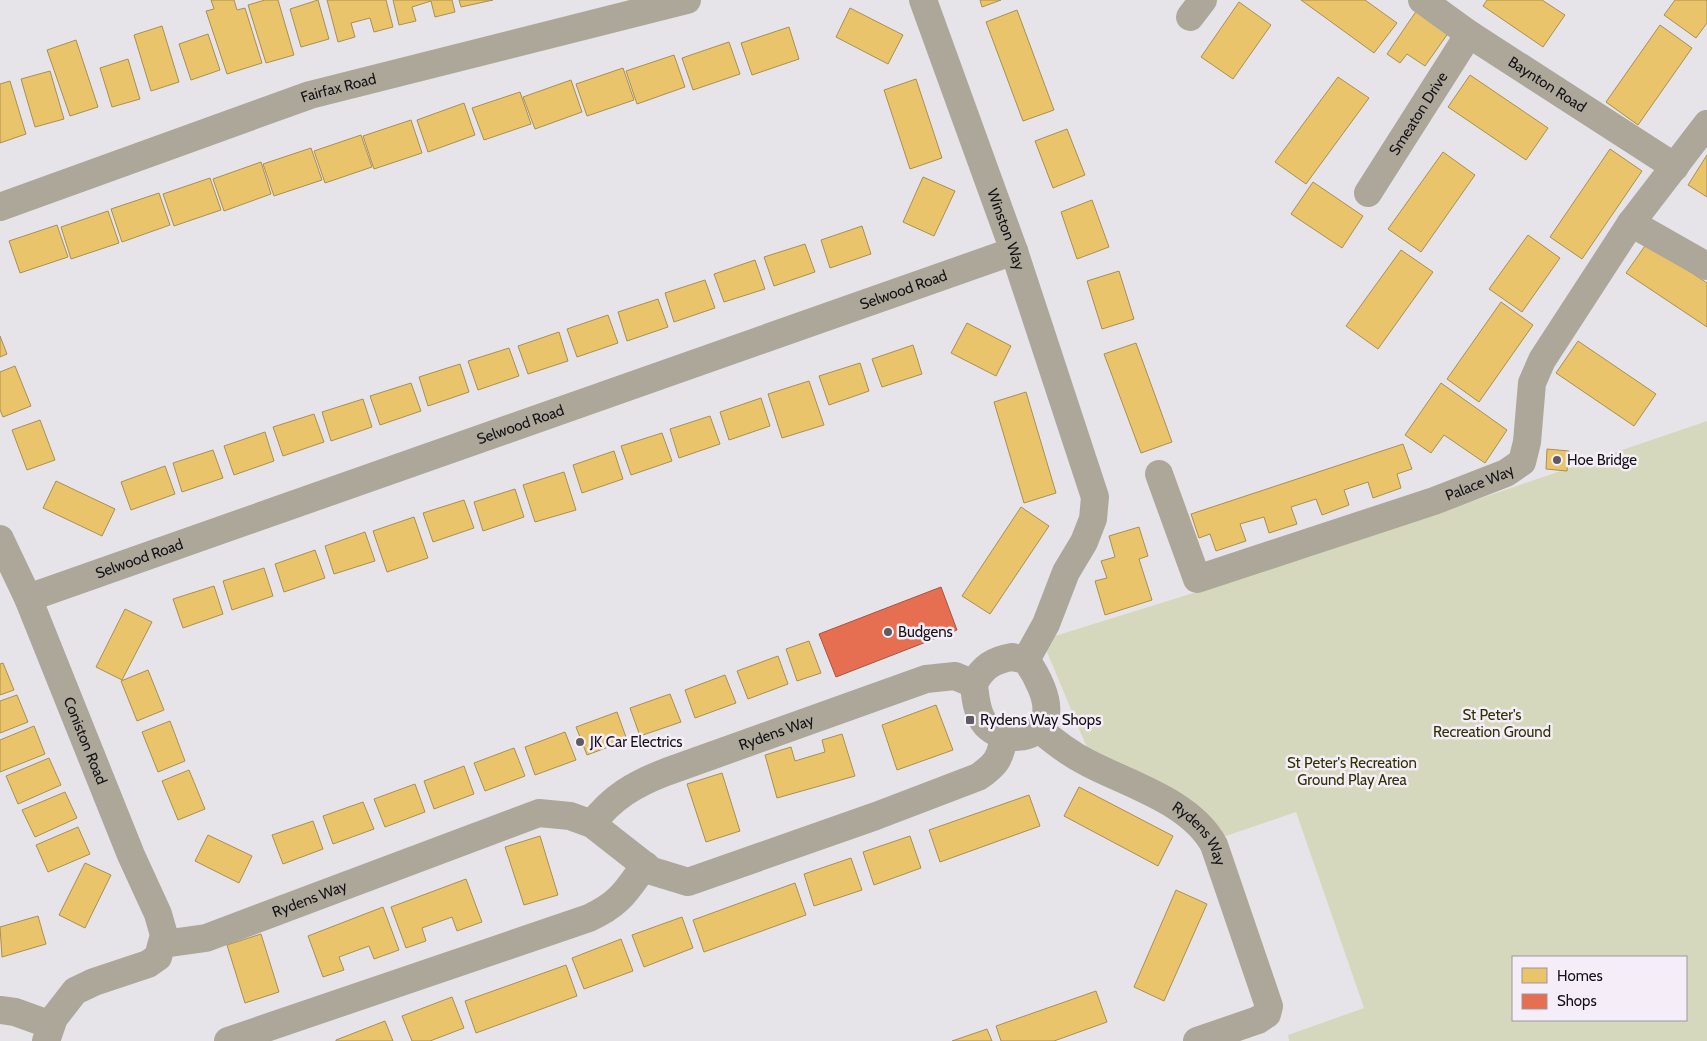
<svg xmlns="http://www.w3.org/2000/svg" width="1707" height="1041" font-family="Cabin,sans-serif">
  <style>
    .green { fill: #d6d8be; fill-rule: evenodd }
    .homes { fill: #e9c46a; stroke: #a98f51 }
    .shops { fill: #e76f51; stroke: #a8533f }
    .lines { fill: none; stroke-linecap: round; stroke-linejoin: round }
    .minor { stroke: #ada79a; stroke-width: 28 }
    .poi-dot { fill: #5e5c60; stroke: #f5eef9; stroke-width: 2 }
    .labels { text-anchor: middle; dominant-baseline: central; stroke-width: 5; stroke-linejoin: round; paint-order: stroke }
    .street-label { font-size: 15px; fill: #141216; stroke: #f5eef9 }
    .poi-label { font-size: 15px; fill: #141216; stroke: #f5eef9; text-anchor: start }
    .park-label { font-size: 15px; fill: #2f3201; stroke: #f5eef9 }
  </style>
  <rect width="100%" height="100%" fill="#e7e4e9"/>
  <!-- green -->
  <path class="green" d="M1707 421V1041H1289L1288 1035 1364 1008 1296 812 1220 838 1090 755 1042 640 1315 555ZM1513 957H1686V1020H1513Z"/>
  <!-- homes -->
  <g class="homes">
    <polygon points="211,0 234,0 237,10 245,8 262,63 227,74 206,11 214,9"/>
    <polygon points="265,0 278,0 294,55 266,63 248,5"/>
    <polygon points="318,0 329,39 301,47 290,9"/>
    <polygon points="327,0 386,0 393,27 374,32 370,18 351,23 355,37 338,42"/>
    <polygon points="393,0 452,0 455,12 435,17 431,1 412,7 416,21 399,25"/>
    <polygon points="459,0 493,0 461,7"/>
    <polygon points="980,0 1001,0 982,7"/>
    <polygon points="1301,0 1365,0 1397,23 1374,53"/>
    <polygon points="1487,0 1542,0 1565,15 1543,47 1483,6"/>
    <polygon points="1675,0 1707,0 1707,23 1696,38 1664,15"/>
    <polygon points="1239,2 1271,25 1233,79 1201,57"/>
    <polygon points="850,8 903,35 888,64 836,37"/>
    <polygon points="1017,10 1054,110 1023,121 986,22"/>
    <polygon points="1417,10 1449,32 1425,66 1407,54 1400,63 1387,54"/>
    <polygon points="1660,25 1692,48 1638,125 1606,102"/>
    <polygon points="162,26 179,82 151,91 134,35"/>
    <polygon points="789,27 799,59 752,75 741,43"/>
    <polygon points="208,34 220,70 191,80 179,44"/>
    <polygon points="76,40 98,107 70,116 47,50"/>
    <polygon points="729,42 740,74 693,90 682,58"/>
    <polygon points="674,55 685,87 637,104 626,71"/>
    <polygon points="128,59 140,99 112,107 100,68"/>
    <polygon points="623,68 634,100 587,116 576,84"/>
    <polygon points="50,71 64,119 35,127 21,79"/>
    <polygon points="1470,75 1548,128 1526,160 1448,107"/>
    <polygon points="1338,77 1369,98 1306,184 1275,162"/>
    <polygon points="916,79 942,158 910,169 884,90"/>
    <polygon points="571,80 582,112 535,129 523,97"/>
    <polygon points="10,81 26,134 0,143 0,84"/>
    <polygon points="520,92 531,124 484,140 472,108"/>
    <polygon points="464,103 475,135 428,152 417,120"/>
    <polygon points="411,120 422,153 374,169 363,136"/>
    <polygon points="1067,129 1085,175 1053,188 1035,141"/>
    <polygon points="361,135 372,167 325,183 314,151"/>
    <polygon points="311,148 322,180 274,196 263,164"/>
    <polygon points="1610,149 1642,171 1582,259 1550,237"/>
    <polygon points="1443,152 1475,175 1421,252 1388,229"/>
    <polygon points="1707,155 1707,197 1688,185"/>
    <polygon points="261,162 271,194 224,211 213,179"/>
    <polygon points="923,177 955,191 934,236 903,222"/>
    <polygon points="210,178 221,210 174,226 163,194"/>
    <polygon points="1313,182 1363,216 1342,248 1291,214"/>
    <polygon points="159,193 170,225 122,242 111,209"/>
    <polygon points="1092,200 1109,247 1077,259 1061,212"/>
    <polygon points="108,211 119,243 71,259 61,227"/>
    <polygon points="57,225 68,257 20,273 9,241"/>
    <polygon points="862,226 871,254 830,268 821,240"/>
    <polygon points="1528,235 1560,258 1522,312 1489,289"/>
    <polygon points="1647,243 1707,283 1707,327 1626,273"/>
    <polygon points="805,244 815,272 774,286 764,257"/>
    <polygon points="1401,250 1433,272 1378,349 1346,326"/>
    <polygon points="755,260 765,289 724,302 714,274"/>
    <polygon points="1119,271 1134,319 1102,329 1087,281"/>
    <polygon points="705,280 715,308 674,322 665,293"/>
    <polygon points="658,299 668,327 627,341 618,312"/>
    <polygon points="1501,302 1533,325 1479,402 1447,379"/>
    <polygon points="608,315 618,343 577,357 567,329"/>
    <polygon points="967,323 1011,346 996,376 951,353"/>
    <polygon points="559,332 568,361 528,374 518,346"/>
    <polygon points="0,336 7,354 0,357"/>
    <polygon points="1578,341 1656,394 1634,426 1556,373"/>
    <polygon points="1136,343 1172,442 1141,453 1104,354"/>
    <polygon points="913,345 922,374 882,387 872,359"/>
    <polygon points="509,348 519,376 478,390 468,361"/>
    <polygon points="860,363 869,391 829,405 819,376"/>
    <polygon points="460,364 469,392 428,406 419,377"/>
    <polygon points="15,366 31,406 3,417 0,410 0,372"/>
    <polygon points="809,381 824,425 782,438 768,394"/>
    <polygon points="411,383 421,411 380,425 370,396"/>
    <polygon points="1441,383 1507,430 1485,463 1444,435 1431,453 1405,435"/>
    <polygon points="1026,392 1056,493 1024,503 994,402"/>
    <polygon points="761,398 770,426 729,440 720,412"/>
    <polygon points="363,399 372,427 331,441 322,412"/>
    <polygon points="314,414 324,442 283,456 273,427"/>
    <polygon points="710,416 720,444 679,458 670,429"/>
    <polygon points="40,420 55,460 27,470 12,430"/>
    <polygon points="265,432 274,461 234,475 224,446"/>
    <polygon points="662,433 672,461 631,475 621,446"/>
    <polygon points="1403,444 1412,469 1397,474 1401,488 1373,498 1368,482 1344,490 1349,505 1322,515 1316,499 1291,507 1297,524 1269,533 1264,517 1240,524 1246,541 1216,551 1210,534 1199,538 1191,514"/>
    <polygon points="1547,449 1569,451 1567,471 1546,469"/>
    <polygon points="213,450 223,478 182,492 173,463"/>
    <polygon points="614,451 623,479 582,493 573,465"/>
    <polygon points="165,466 175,494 131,510 121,482"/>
    <polygon points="564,472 576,510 535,522 523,485"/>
    <polygon points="56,481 115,509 102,536 43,508"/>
    <polygon points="515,489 524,517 483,531 474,502"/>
    <polygon points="464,500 474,528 433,542 423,513"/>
    <polygon points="1021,507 1049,526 990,614 962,596"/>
    <polygon points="414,517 428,558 387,572 373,531"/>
    <polygon points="1139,527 1148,556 1139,559 1152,600 1105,615 1095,581 1107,578 1101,561 1115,557 1109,536"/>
    <polygon points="365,532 375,561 334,574 325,546"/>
    <polygon points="315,550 325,578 284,592 275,564"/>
    <polygon points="264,568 273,596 232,610 223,581"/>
    <polygon points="214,586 223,614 183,628 173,599"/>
    <polygon points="125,609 152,622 122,680 96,667"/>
    <polygon points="809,641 821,673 797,681 786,649"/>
    <polygon points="778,656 788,684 748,699 737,671"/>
    <polygon points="3,663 14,690 0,695 0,664"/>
    <polygon points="148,670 164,710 137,721 121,681"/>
    <polygon points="725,675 736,703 695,718 685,690"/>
    <polygon points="670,694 681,722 640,736 630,708"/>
    <polygon points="17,695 28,722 0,733 0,701"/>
    <polygon points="936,705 953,750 897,770 882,725"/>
    <polygon points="617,712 627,740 587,755 576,727"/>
    <polygon points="170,721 185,761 158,772 142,732"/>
    <polygon points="34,726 45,754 0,772 0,740"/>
    <polygon points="565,732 576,760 535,775 525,747"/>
    <polygon points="842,734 855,776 777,798 765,755 791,747 795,761 825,752 822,740"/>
    <polygon points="514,748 525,776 485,791 474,763"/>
    <polygon points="49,758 61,785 18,804 6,776"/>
    <polygon points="464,766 474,794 434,809 424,781"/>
    <polygon points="189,770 205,809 178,820 162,781"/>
    <polygon points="722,773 740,831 706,842 687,784"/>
    <polygon points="415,784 425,812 385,827 374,799"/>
    <polygon points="1079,787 1173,836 1158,866 1064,816"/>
    <polygon points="65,792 77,818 35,837 22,810"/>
    <polygon points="1029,795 1040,826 940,862 929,830"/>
    <polygon points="363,802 374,829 333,844 323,816"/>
    <polygon points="313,821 323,849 283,864 272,835"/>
    <polygon points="78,827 90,854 48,872 36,845"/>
    <polygon points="208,835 252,856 239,883 195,861"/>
    <polygon points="540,836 558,895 524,905 505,847"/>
    <polygon points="910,836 921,868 874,885 863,852"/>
    <polygon points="851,858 862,890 814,906 804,874"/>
    <polygon points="85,863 111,875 85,928 59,915"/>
    <polygon points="466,879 482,922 457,931 452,917 422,928 426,941 406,948 391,907"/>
    <polygon points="795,883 806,915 704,952 693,920"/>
    <polygon points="1176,890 1207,904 1164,1001 1134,987"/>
    <polygon points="383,907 399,950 374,959 369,946 339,957 344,970 323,977 308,936"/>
    <polygon points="38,916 46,944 2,957 0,927"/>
    <polygon points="682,917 693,948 644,967 632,935"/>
    <polygon points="261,934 279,992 245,1003 227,945"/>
    <polygon points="621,939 633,971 584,989 572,958"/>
    <polygon points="566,965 577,996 476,1033 465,1001"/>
    <polygon points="1096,991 1107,1022 1054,1041 1001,1041 996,1026"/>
    <polygon points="452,997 464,1028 430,1041 412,1041 402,1016"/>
    <polygon points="385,1021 393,1041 336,1041 336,1040"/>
    <polygon points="987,1029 992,1041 952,1041"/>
  </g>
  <!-- shops -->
  <polygon class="shops" points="941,587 957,630 836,677 819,634"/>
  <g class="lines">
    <!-- minor -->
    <g class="minor">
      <path id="s1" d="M923 0 1014 251 1095 497 1093 519 1084 542 1066 572 1046 624 1026 660"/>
      <path id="s2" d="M1422 0 1469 34 1675 167"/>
      <polyline points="1190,17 1203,0"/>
      <path id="s3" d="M1368 193 1469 34"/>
      <path id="s4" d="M0 207 310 95 687 0"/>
      <polyline points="1631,223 1707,266"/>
      <path id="s5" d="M1159 474 1197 579 1434 501 1506 473 1522 462 1527 442 1532 383 1542 360 1631 223 1707 124"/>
      <path id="s6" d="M0 539 28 598 131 855 158 914 164 935 158 957 148 964 94 982 75 991 54 1018 46 1041"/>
      <path id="s7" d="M28 598 1014 251"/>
      <path d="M1012 657 1026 660C1036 674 1051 701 1045 718 1036 743 1001 741 986 725 977 715 975 696 974 684 982 667 994 660 1012 657Z"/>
      <path id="s8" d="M1038 728C1053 741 1070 754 1088 763 1130 785 1191 802 1214 845L1269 1006 1267 1014 1258 1020 1197 1041"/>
      <path id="s9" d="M592 824C612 797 635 784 666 772L926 679 955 676 974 684"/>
      <path id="s10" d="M163 944 206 938 539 813 570 816 592 824 652 871 688 882 876 816 978 777C996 765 1000 759 1004 737"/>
      <polyline points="0,1010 15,1012 51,1025"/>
      <path d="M228 1041 589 918C620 904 626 891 645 865"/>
    </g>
  </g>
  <!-- markers -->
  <g class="poi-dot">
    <circle cx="1557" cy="460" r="5"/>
    <circle cx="888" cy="632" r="5"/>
    <rect x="965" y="715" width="10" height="10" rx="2.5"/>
    <circle cx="580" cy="742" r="5"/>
  </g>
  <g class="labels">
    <!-- street labels -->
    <g class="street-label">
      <text stroke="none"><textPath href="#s2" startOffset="151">Baynton Road</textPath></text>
      <text stroke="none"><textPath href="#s4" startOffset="359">Fairfax Road</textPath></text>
      <text stroke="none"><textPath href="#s3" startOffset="94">Smeaton Drive</textPath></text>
      <text stroke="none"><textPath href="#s1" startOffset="244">Winston Way</textPath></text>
      <text stroke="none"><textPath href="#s7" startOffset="928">Selwood Road</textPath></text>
      <text stroke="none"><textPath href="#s7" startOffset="522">Selwood Road</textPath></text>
      <text stroke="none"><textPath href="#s5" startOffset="410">Palace Way</textPath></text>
      <text stroke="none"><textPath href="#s7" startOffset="118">Selwood Road</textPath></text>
      <text stroke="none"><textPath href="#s9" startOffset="209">Rydens Way</textPath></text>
      <text stroke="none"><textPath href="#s6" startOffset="219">Coniston Road</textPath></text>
      <text stroke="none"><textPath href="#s8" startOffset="196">Rydens Way</textPath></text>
      <text stroke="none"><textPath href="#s10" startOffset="154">Rydens Way</textPath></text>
    </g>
    <!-- poi labels -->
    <g class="poi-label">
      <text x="1567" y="460">Hoe Bridge</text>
      <text x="898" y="632">Budgens</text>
      <text x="980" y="720">Rydens Way Shops</text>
      <text x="590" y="742">JK Car Electrics</text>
    </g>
    <!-- park labels -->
    <g class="park-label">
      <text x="1492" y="715">St Peter's<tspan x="1492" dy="17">Recreation Ground</tspan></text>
      <text x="1352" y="763">St Peter's Recreation<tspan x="1352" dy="17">Ground Play Area</tspan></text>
    </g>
  </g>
  <!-- legend -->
  <rect x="1512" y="956" width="175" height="65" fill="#f5eef9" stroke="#9b969e"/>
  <rect x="1522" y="968" width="25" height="15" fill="#e9c46a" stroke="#9b969e"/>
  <text x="1557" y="981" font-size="15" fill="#141216">Homes</text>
  <rect x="1522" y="994" width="25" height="15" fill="#e76f51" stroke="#9b969e"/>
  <text x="1557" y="1006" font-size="15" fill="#141216">Shops</text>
</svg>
